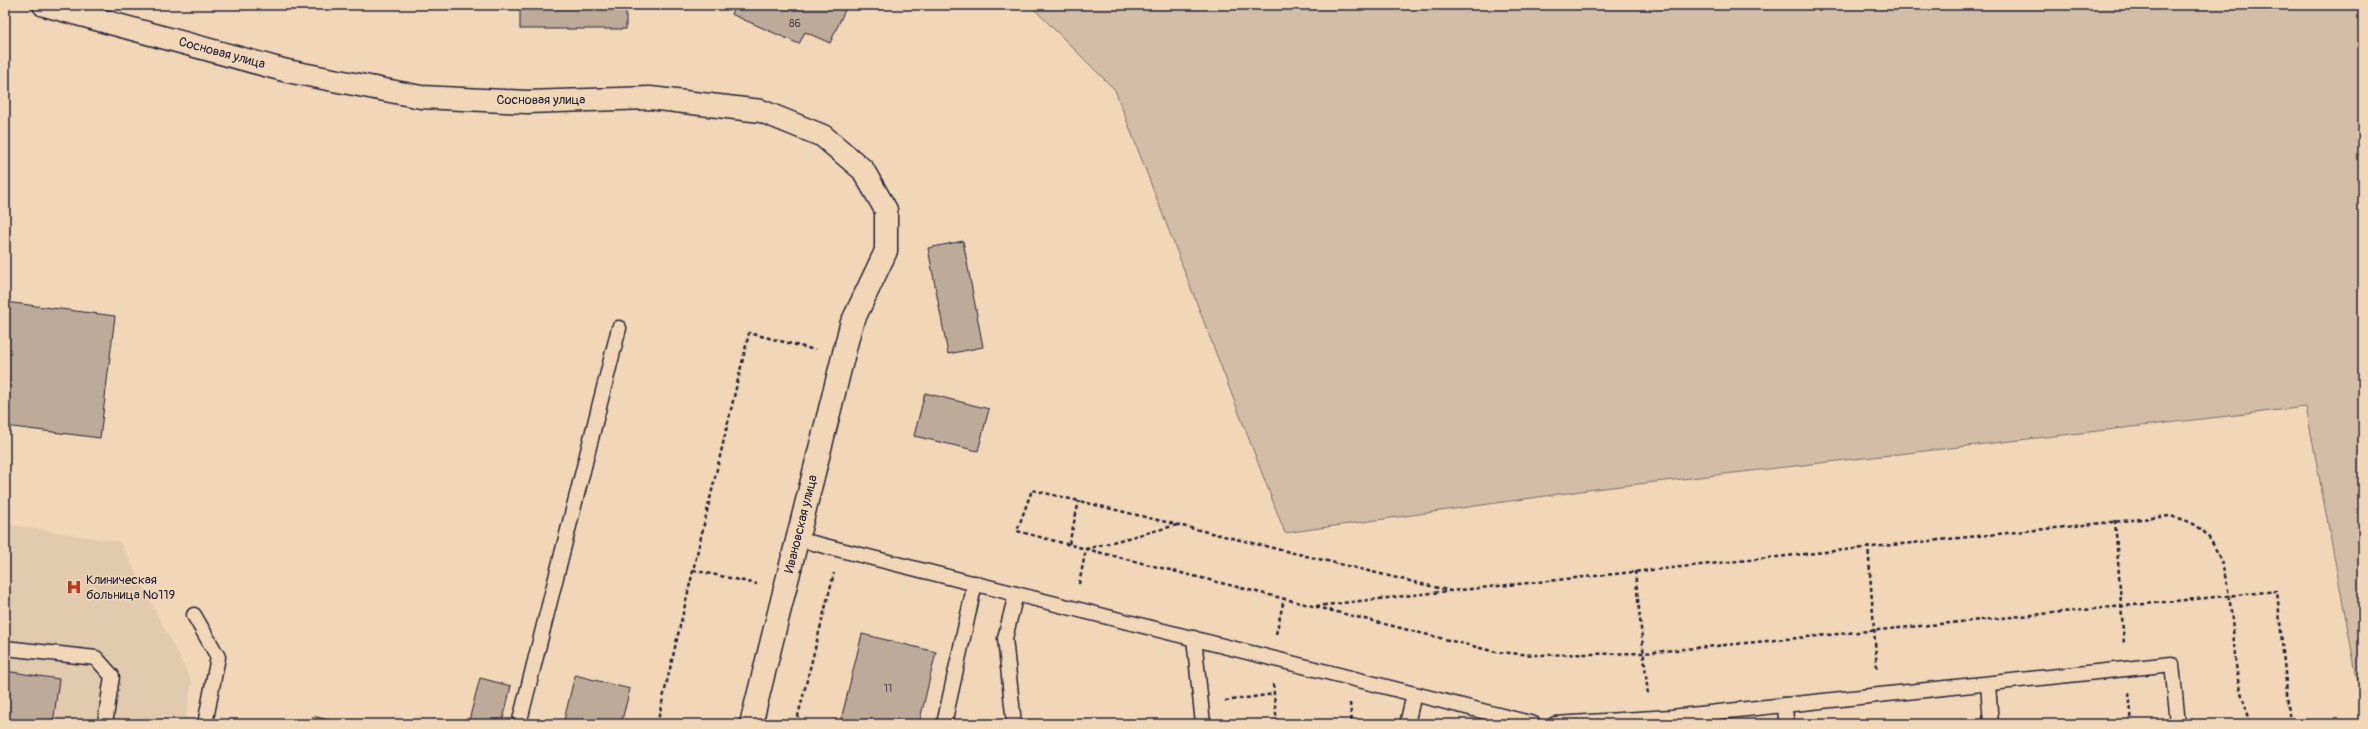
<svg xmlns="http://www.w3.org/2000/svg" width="2368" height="729" font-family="Pangolin,sans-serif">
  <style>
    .built { fill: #e2caaf }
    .green { fill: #d3bda6; stroke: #7a7070 }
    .building { fill: #beaa99; stroke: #22223b }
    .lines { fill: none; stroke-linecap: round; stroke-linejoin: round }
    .lane-casing { stroke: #22223b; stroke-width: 17 }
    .street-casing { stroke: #22223b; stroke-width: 25 }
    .path { stroke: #22223b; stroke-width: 2.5; stroke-dasharray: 4 3; stroke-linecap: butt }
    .lane { stroke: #f1d7b8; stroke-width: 14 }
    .street { stroke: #f1d7b8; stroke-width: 22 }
    .labels { text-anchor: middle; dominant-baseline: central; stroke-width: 3; stroke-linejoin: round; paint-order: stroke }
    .number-label { font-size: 11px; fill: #494452 }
    .street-label { font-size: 13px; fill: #22223b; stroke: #f1d7b8 }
    .poi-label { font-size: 13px; fill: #22223b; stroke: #f1d7b8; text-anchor: start }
  </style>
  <rect width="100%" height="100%" fill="#f1d7b8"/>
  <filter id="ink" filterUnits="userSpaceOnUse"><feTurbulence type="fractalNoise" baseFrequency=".025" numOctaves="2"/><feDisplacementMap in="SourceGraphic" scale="8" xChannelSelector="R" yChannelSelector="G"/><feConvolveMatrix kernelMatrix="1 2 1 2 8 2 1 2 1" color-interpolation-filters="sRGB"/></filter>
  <g filter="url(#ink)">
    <!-- built -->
    <polygon class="built" points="5,524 120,542 192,682 185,724 5,724"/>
    <!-- green -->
    <polygon class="green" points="1030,5 2363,5 2363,710 2306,407 1595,489 1285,533 1115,90"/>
    <!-- building -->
    <g class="building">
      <rect x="520" y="5" width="106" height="24"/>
      <polygon points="735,5 834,5 845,10 830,43 805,32 799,44 731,14"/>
      <polygon points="963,241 983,347 948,354 928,248"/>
      <polygon points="5,302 115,316 100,438 5,426"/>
      <polygon points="925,393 989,409 978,451 914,436"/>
      <polygon points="862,634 936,652 919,724 840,724"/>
      <polygon points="5,671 59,679 53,724 5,724"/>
      <polygon points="575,675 630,689 621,724 563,724"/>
      <polygon points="480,678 511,686 502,724 468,724"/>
      <polygon points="313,716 340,723 340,724 311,724"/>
      <polygon points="2113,721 2114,724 2087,724"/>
    </g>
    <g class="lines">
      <!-- lane casing -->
      <g class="lane-casing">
        <g id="lane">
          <polyline points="797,539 1534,724"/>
          <polyline points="194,615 218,657 205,724"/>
          <polyline points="1194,638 1203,724"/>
          <polyline points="5,648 96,658 112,676 105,724"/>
          <polyline points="1988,684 1991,724"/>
          <polyline points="1784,705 1787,724"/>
          <polyline points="519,724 619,328"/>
          <polyline points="944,724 975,583"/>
          <polyline points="1014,724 1005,638 1016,594"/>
          <polyline points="1407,724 1414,694"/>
          <polyline points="1555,724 1671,717 2172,664 2178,724"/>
        </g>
      </g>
      <!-- street casing -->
      <g class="street-casing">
        <polyline id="street" points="44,5 287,71 421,97 527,102 650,98 761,111 823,136 863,170 886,210 886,251 851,325 751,724"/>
      </g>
      <!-- path -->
      <g class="path">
        <polyline points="2115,520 2124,644"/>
        <path d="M1177 525 1086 549 1017 531 1032 490 1079 501 1451 591 2170 516C2182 519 2194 522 2203 531 2235 563 2231 638 2238 680 2241 695 2247 710 2251 724"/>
        <polyline points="1069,544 1079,501"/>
        <polyline points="1868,545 1877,670"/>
        <polyline points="693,570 757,584"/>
        <polyline points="1635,571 1648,695"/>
        <polyline points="1079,584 1086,549 1496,652 1535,655 1644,653 2277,591 2290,724"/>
        <polyline points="1316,606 1449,591"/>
        <polyline points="1276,634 1284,599"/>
        <polyline points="1273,684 1277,724"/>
        <polyline points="2129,693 2132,724"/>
        <polyline points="1225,701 1274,694"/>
        <polyline points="1350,703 1352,724"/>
        <polyline points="657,724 749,333 815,350"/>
        <polyline points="796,724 834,573"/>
      </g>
      <!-- lane -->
      <use href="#lane" class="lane"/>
      <!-- street -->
      <use href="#street" class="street"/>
    </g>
  </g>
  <!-- icons -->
  <defs>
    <g id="hospital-bare" transform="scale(1.2)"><path d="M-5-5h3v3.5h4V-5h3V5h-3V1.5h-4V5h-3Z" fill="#c8321e" stroke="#f1d7b8" stroke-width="2.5" paint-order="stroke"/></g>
  </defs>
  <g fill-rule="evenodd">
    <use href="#hospital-bare" x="74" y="587"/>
  </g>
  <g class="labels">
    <!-- number labels -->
    <g class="number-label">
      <text x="795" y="23">86</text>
      <text x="888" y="688">11</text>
    </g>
    <!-- street labels -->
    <g class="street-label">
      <text transform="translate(222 53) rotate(15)">Сосновая улица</text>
      <text x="541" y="100">Сосновая улица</text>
      <text transform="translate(801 524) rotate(-76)">Ивановская улица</text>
    </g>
    <!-- poi labels -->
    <g class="poi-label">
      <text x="86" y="580">Клиническая<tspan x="86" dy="15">больница №119</tspan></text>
    </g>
  </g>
  <!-- margin -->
  <rect width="2368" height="729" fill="none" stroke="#f1d7b8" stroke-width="20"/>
  <rect x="10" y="10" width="2348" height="709" fill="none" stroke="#22223b" stroke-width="1.5" filter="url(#ink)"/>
</svg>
